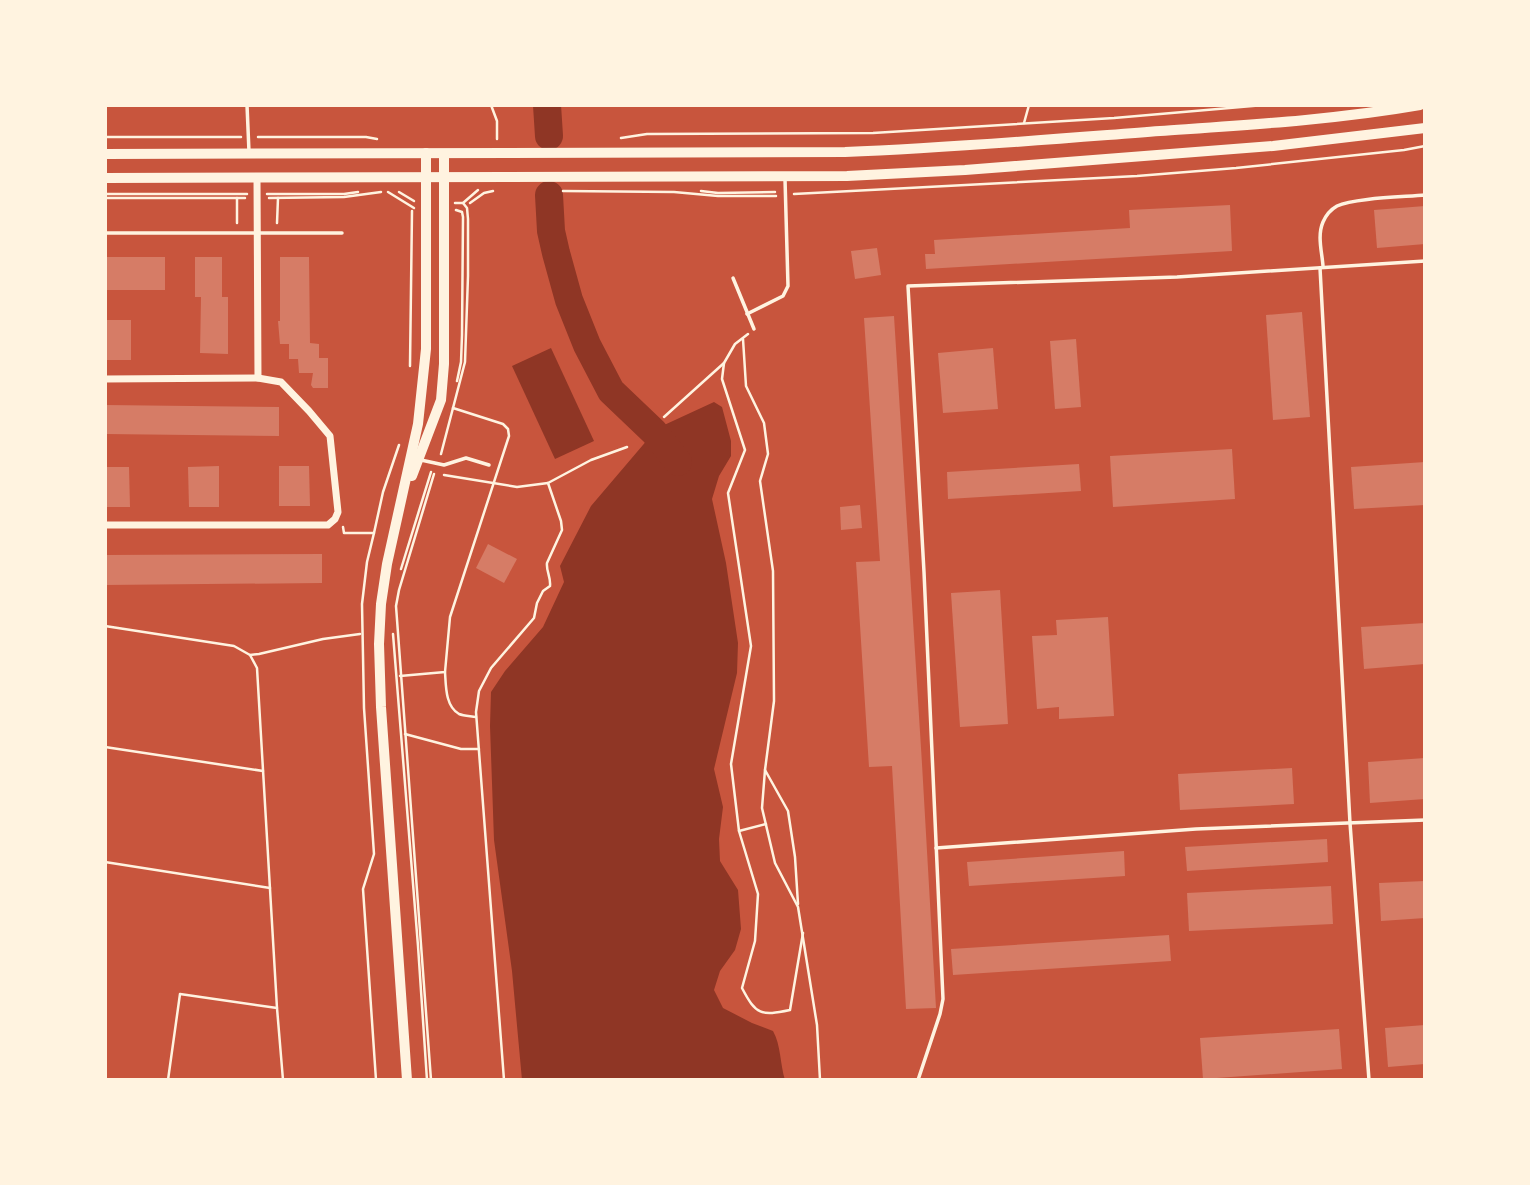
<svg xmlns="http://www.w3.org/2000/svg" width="1530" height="1185" font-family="'Playfair Display',serif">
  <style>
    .water { fill: #8f3625 }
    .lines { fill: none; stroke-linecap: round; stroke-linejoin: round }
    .river { stroke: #8f3625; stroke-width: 28 }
    .building { fill: #d67c66 }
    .path { stroke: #fff3e0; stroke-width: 2.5 }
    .service { stroke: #fff3e0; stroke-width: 3.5 }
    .minor { stroke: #fff3e0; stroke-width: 7 }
    .tertiary { stroke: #fff3e0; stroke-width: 10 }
    .secondary { stroke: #fff3e0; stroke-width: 10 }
  </style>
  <rect width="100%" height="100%" fill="#c8553d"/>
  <!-- water -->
  <g class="water">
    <polygon points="551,348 594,441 555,459 512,366"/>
    <path d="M714 402 722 407 731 441V456L719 476 712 499 726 563 738 643 737 673 714 769 723 807 719 839 720 861 738 890 741 929 735 950 720 971 714 990 723 1008 752 1023 773 1031C781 1045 780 1064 785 1080H522L512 971 494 840 490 726 491 692 505 671 543 627 564 582 560 566 591 506 654 432 662 426Z"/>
  </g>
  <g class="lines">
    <!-- river -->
    <g class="river">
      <polyline points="547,105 549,136"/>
      <polyline points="549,195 551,231 556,253 569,300 587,345 611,391 654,432 678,462"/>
    </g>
  </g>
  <!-- building -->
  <g class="building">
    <polygon points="1230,205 1232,251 926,269 925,254 935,254 934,240 1130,228 1129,210"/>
    <polygon points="1425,206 1425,244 1377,248 1374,210"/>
    <polygon points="877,248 881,275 855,279 851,251"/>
    <rect x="105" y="257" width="60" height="33"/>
    <polygon points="195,257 222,257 222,297 228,297 228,354 200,353 201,297 195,297"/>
    <polygon points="280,257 309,257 310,343 319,344 319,358 328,358 328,388 313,388 311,385 313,373 299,373 298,359 289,359 289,344 280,344 278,321 280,321"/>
    <polygon points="1302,312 1310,417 1273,420 1266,315"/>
    <polygon points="894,316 922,764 936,1008 906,1009 892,766 869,767 856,562 880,561 864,318"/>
    <rect x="105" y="320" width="26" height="40"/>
    <polygon points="1076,339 1081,407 1055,409 1050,341"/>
    <polygon points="993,348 998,409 943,413 938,353"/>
    <polygon points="105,405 279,407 279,436 105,434"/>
    <polygon points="1232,449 1235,499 1113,507 1110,456"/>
    <polygon points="1425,462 1425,505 1354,509 1351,467"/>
    <polygon points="1079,464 1081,491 948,499 947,472"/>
    <polygon points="219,466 219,507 189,507 188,467"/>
    <polygon points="279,466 309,466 310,506 279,506"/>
    <polygon points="105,467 129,467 130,507 105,507"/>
    <polygon points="860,505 862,528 841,530 840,507"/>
    <polygon points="488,544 517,559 504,583 476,568"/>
    <polygon points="322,554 322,583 105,585 105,555"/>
    <polygon points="1000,590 1008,724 960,727 951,593"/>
    <polygon points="1108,617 1114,716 1059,719 1059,707 1037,709 1032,636 1057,635 1056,620"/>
    <polygon points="1425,623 1425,664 1364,669 1361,627"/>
    <polygon points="1425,758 1425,799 1370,803 1368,762"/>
    <polygon points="1292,768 1294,804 1180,810 1178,774"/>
    <polygon points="1327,839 1328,862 1187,871 1185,847"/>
    <polygon points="1124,851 1125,876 969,886 967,862"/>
    <polygon points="1425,881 1425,918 1381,921 1379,883"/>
    <polygon points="1331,886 1333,924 1189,931 1187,893"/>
    <polygon points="1169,935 1171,961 953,975 951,949"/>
    <polygon points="1425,1025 1425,1064 1388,1067 1385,1028"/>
    <polygon points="1339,1029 1342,1069 1203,1079 1200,1038"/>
  </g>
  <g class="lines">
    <!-- path -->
    <g class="path">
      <polyline points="491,105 497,121 497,139"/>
      <polyline points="1024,123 1029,105"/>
      <polyline points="105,137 241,137"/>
      <polyline points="258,137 366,137 377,139"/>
      <polyline points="621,138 647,134 873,133 1114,118 1264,105"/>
      <polyline points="563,191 674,192 718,196 776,196"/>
      <polyline points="701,191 718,193 775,192"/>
      <polyline points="388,192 414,208"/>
      <polyline points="399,192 414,201"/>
      <polyline points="105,194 247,194"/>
      <polyline points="267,194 344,194 358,192"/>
      <polyline points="794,194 1137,176 1236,168 1404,150 1425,146"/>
      <polyline points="105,198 245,198"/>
      <polyline points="237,198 237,223"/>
      <polyline points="269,198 344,197 381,192"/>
      <polyline points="455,203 463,203 478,190"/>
      <polyline points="470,203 484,193 493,191"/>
      <polyline points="456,210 462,212 463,217 462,335 461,362 457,381"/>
      <polyline points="277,223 278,198"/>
      <path d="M748 334 735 344 724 363 722 379 745 450 728 493 751 646 731 764 739 831 758 894 755 941 742 988C756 1015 761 1016 790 1010L803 933"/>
      <polyline points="743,339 746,386 764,423 768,454 760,481 773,571 774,701 765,770 762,808 775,863 798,907 817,1025 820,1080"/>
      <polyline points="410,366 412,211"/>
      <polyline points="664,417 724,363"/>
      <polyline points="441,454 465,362 468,276 468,219 467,208 463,203"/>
      <polyline points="444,475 517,487 548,483 591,460 627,447"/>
      <polyline points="343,527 344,533 374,533"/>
      <polyline points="401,569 431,472"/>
      <polyline points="105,626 234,646 250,655 257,668 277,1008"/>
      <polyline points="393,634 418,946 427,1080"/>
      <polyline points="250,655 259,654 323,639 360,634"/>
      <path d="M445 672C446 685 445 706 459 714 464 716 471 716 476 717"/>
      <polyline points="400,676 445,672 450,617 509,436 508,429 503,424 453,408"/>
      <polyline points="405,734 461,749 479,749"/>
      <polyline points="105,747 263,771"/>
      <polyline points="765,770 788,811 795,857 798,904"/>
      <polyline points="739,831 766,824"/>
      <polyline points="105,862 270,888"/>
      <polyline points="168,1080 180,994 277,1008 283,1080"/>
      <polyline points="376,1080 363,889 374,854 364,708 362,604 367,562 374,533 383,492 399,445"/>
      <polyline points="431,1080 396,606 399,590 434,474"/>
      <path d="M504 1080 476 712 479 691 491 668 534 618 537 603 543 591 550 586C551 577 546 571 547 563L562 530 561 521 548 483"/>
    </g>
    <!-- service -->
    <g class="service">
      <polyline points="247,105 249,152"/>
      <polyline points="105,233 342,233"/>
      <path d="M1323 266C1322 252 1317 236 1323 222 1326 215 1330 210 1337 206 1354 198 1404 197 1425 195"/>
      <polyline points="1320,268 1350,823 1369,1080"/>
      <polyline points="733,278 754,329"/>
      <polyline points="747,314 783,296 788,286 785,179"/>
      <polyline points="421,460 444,465 466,458 489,465"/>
      <polyline points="936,848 1196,829 1425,820"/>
      <polyline points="918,1080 940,1014 943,999 924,572 908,286 1177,277 1425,261"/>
    </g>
    <!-- minor -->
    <g class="minor">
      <polyline points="257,178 258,378"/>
      <polyline points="105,379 258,378 281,382 309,411 330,436 338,512 335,519 328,525 105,525"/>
    </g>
    <!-- tertiary -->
    <g class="tertiary">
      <polyline points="412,476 441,400 444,364 444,154"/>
      <polyline points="407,1080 381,707 379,644 381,604 387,564 418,424 426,349 426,153"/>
    </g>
    <!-- secondary -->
    <g class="secondary">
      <path d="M105 154 845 152C950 148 1055 139 1160 131 1246 125 1334 120 1420 105"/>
      <polyline points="105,178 847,176 965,170 1273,146 1425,128"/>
    </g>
  </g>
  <!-- border -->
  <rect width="1530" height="1185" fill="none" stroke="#fff3e0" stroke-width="214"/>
</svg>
